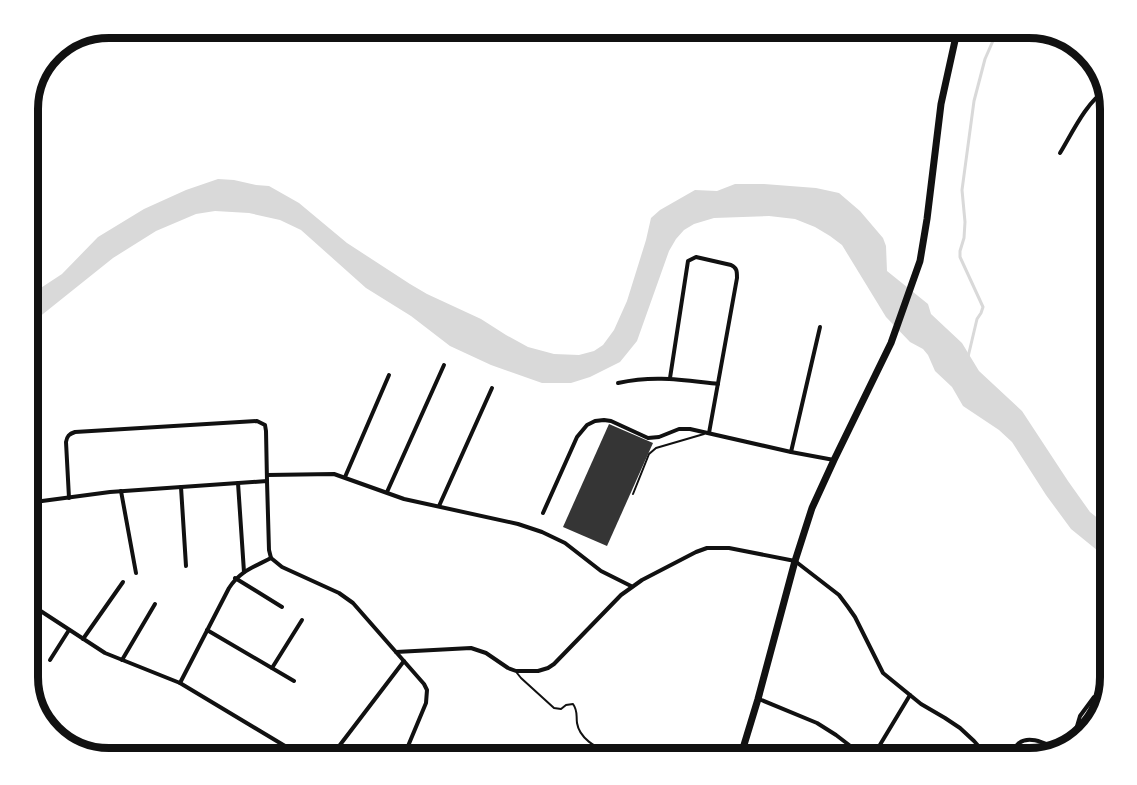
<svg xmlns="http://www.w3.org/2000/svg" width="1137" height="785" font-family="'Source Sans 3',sans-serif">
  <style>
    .water { fill: #d9d9d9 }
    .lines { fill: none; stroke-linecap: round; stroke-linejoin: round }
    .stream { stroke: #d9d9d9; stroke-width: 3 }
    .building { fill: #353535 }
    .service { stroke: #111; stroke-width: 2 }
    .minor { stroke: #111; stroke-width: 4 }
    .trunk { stroke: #111; stroke-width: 7 }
    .rim { fill: none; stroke: #111; stroke-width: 8 }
  </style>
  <rect width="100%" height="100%" fill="#fff"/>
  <!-- water -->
  <polygon class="water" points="218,179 234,180 256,185 269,186 299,203 347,243 410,284 427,294 481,319 506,335 528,347 554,354 579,355 594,351 603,345 614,330 627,301 646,240 651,218 660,210 695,190 717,191 735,184 764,184 816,188 839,193 860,211 883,238 886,246 887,271 928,304 931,314 962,343 979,371 1022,411 1068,481 1090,512 1110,528 1110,558 1103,555 1071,529 1046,495 1012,442 999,430 963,406 952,387 935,371 928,355 923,349 910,342 886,317 842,245 830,236 815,227 795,219 769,216 714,218 694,224 684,230 676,239 669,251 637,341 620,362 590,377 571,383 542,383 491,365 450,346 411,316 366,288 301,230 280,220 249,213 215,211 196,214 156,231 113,258 38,318 27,323 27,297 62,274 98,237 144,209 186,190"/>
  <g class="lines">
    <!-- stream -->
    <polyline class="stream" points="968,357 977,319 981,313 983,307 960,257 960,251 964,238 965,222 962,190 974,101 985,59 999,27"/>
  </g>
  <!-- building -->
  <polygon class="building" points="609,424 653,443 607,546 563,527"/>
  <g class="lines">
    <!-- service -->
    <g class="service">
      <polyline points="633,494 649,454 656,448 704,434"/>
      <path d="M517 673 521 678 554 708 561 709 566 705 573 704C578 711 576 715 577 723 580 742 603 750 617 758"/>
    </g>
    <!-- minor -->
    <g class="minor">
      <path d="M1060 153C1071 135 1087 101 1105 91"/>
      <path d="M670 378 688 261 696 257 731 265C737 268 737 271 737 278L709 433"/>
      <path d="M618 383C655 375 681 380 718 384"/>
      <polyline points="791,452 820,327"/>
      <polyline points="267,475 334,474 404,499 518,524 542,532 565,543 601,571 631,586"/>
      <polyline points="345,477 389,375"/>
      <polyline points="238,483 244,572"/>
      <polyline points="181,487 186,566"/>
      <polyline points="121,491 136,573"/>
      <polyline points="387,492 444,365"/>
      <path d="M69 498 66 442C67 436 69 434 75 432L257 421 265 425 266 431 267 481"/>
      <polyline points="27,503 110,492 267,481 269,550 271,558 282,567 339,593 353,603 424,684 427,690 426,703 403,758"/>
      <polyline points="439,506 492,388"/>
      <polyline points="543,513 577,437 587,425 595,421 604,420 611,421 648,438 659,437 679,429 690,429 791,452 834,460"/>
      <polyline points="235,578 282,607"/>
      <polyline points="27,604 33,606 105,653 180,683 305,758"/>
      <polyline points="207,630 294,681"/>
      <polyline points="83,639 123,582"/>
      <polyline points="396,652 471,648 486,653 508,668 516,671 538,671 548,668 554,664 621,595 642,580 696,552 707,548 729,548 795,561 839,595 848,607 855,617 883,673 921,704 945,718 960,728 974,741 989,758"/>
      <polyline points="50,660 69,630"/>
      <polyline points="122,660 155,604"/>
      <polyline points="272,668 302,620"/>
      <path d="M180 683 229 588C240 571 254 567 271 558"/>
      <polyline points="759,699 817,723 836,735 866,758"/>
      <polyline points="1072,743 1080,716 1094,697"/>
      <polyline points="330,758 404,661"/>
      <polyline points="872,758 910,695"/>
      <path d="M1006 758C1010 753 1014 748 1019 743 1031 734 1049 746 1061 750"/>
    </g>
    <!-- trunk -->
    <polyline class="trunk" points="740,758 758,699 795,561 812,508 834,460 891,343 920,261 927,219 941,104 958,27"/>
  </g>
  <!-- crop -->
  <path d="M0 0H1137V785H0ZM109 38H1029A71 71 0 0 1 1100 109V677A71 71 0 0 1 1029 748H109A71 71 0 0 1 38 677V109A71 71 0 0 1 109 38Z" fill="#fff" fill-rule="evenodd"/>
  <path class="rim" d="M109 38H1029A71 71 0 0 1 1100 109V677A71 71 0 0 1 1029 748H109A71 71 0 0 1 38 677V109A71 71 0 0 1 109 38Z"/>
</svg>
